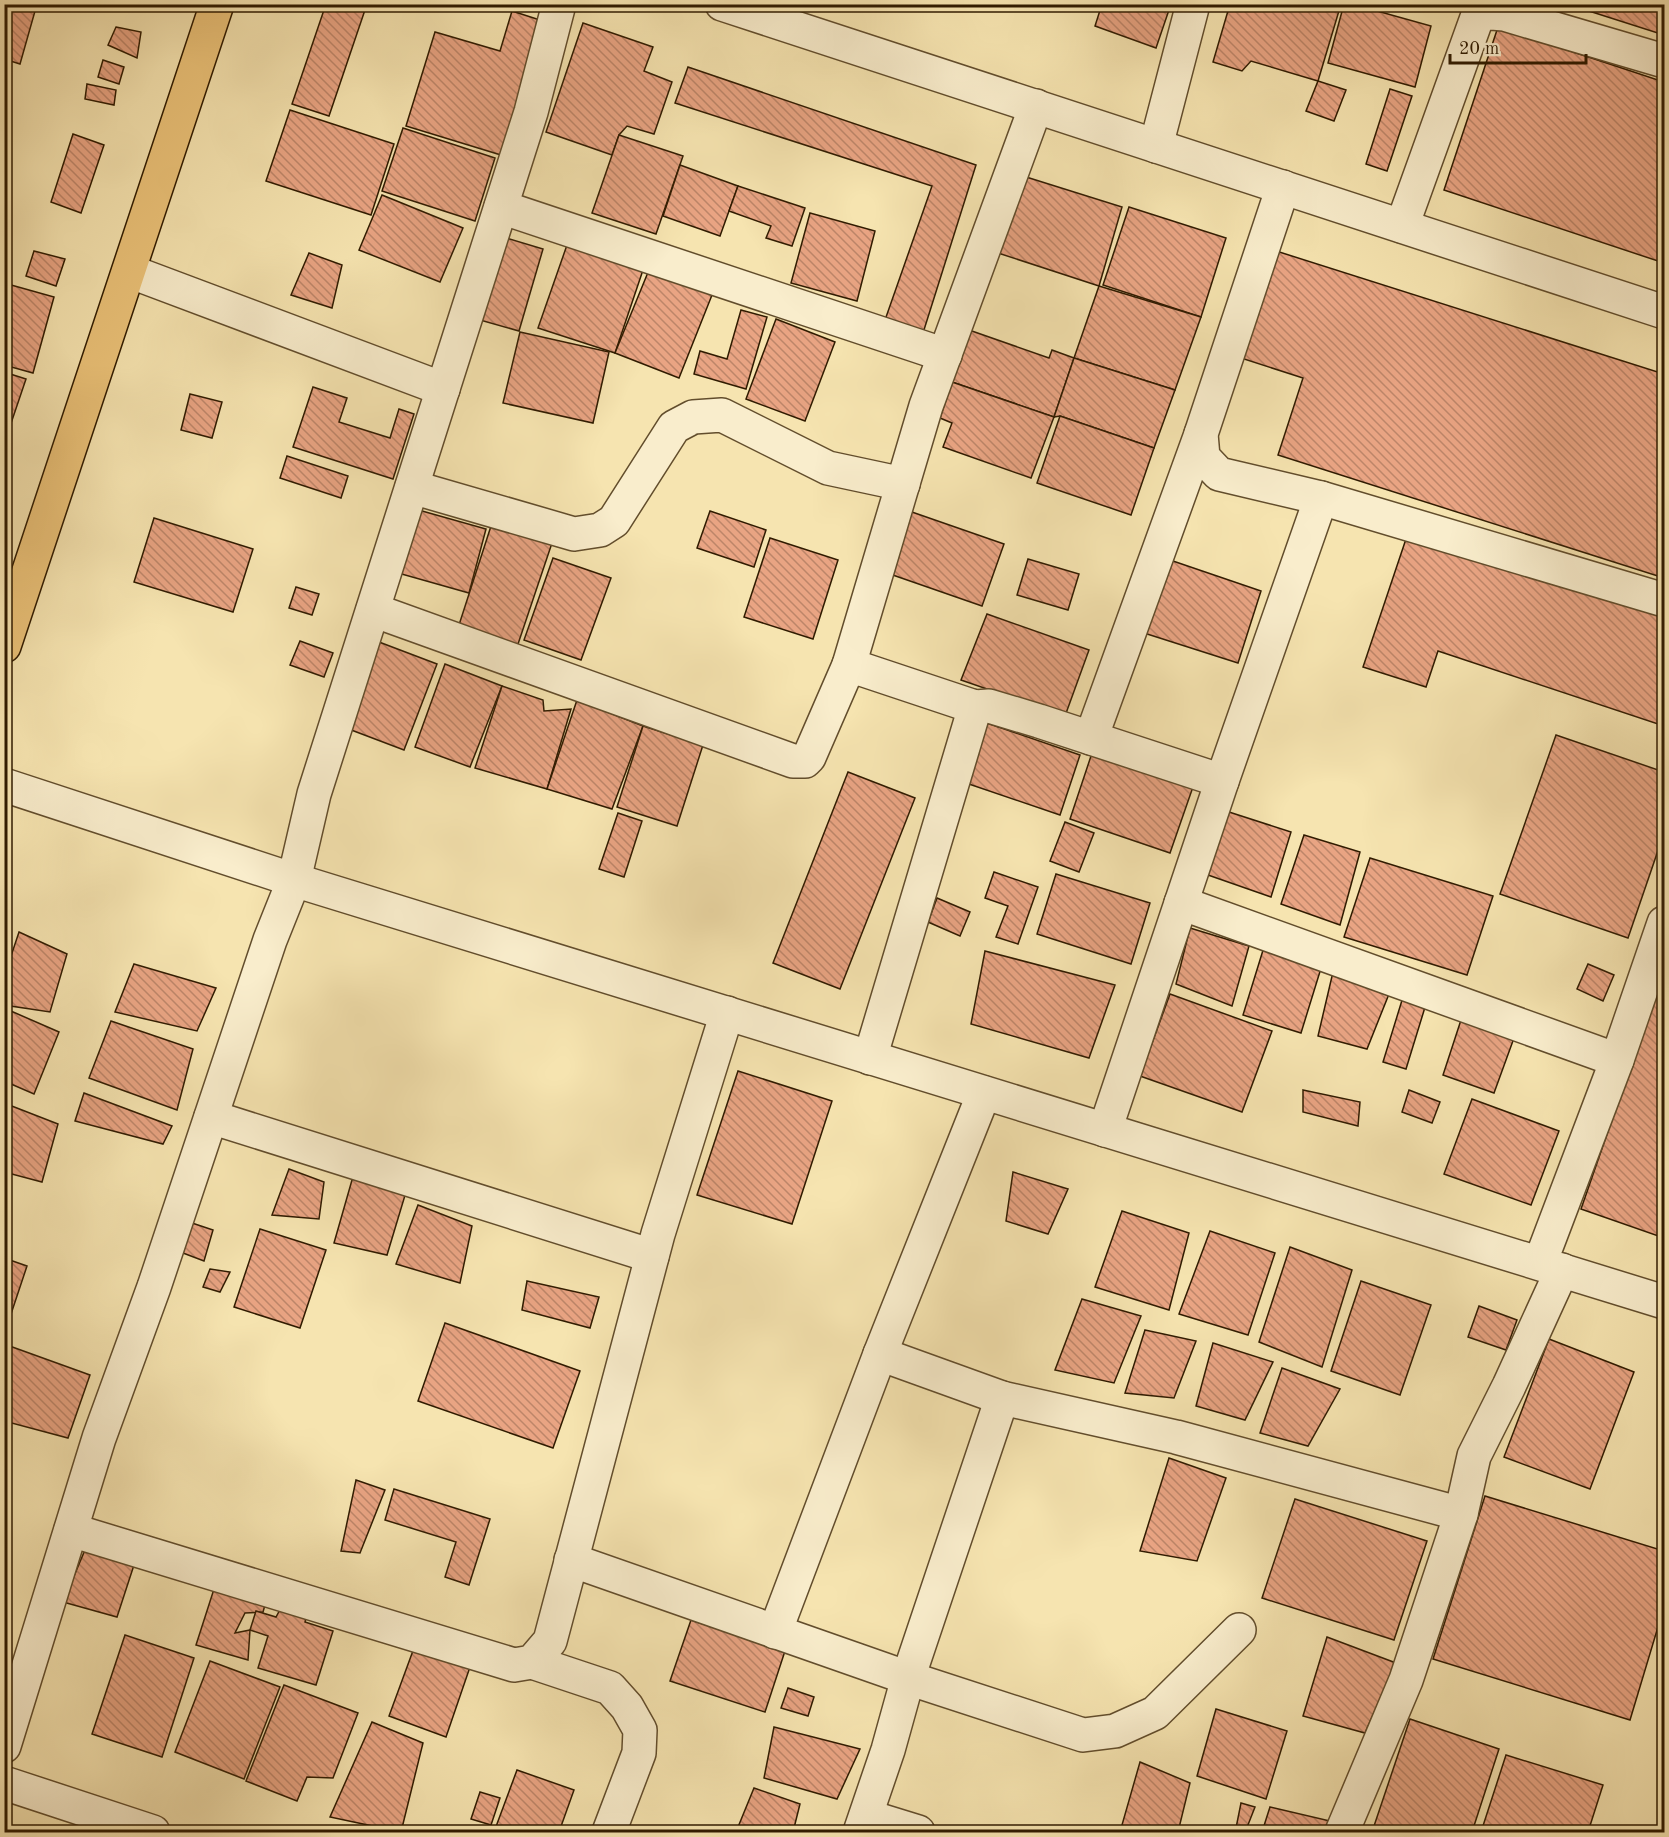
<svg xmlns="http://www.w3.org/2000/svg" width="1669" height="1837" font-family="'Old Standard TT',serif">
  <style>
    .building { fill: url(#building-back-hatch); stroke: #301b00; stroke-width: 1.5 }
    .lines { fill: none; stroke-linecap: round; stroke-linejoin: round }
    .minor-casing { stroke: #624d2c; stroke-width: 36 }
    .major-casing { stroke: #301b00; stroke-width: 36 }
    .minor { stroke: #f9edcc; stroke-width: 33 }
    .major { stroke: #ebc278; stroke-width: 33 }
  </style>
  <defs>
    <pattern id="building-back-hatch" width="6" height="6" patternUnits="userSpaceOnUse" patternTransform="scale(1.5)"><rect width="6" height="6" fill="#e9a483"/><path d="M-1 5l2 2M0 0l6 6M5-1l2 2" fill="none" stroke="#bd8569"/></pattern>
  </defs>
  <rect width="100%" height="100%" fill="#f6e4b0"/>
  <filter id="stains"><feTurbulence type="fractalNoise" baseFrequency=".00333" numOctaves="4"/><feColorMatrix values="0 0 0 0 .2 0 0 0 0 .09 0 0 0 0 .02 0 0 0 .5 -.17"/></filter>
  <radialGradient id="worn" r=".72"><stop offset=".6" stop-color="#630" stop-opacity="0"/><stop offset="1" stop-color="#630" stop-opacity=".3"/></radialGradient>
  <!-- building -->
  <g class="building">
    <polygon points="4,4 37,4 20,64 4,59"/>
    <polygon points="326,4 367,4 329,116 292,104"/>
    <polygon points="1102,4 1171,4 1156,48 1095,26"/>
    <polygon points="1230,4 1341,4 1318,81 1251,61 1242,71 1213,62"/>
    <polygon points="1344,4 1352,4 1431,26 1415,87 1328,63"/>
    <polygon points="1567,4 1664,4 1664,35"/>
    <polygon points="512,11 543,21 501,155 406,126 435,32 500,51"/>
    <polygon points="583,23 653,47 644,71 672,82 654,134 627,126 619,135 612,155 546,132"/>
    <polygon points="116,27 141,32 137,58 108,45"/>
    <polygon points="1498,27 1664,82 1664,263 1444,190"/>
    <polygon points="103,60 124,67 119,84 98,77"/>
    <polygon points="688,67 976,165 923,333 885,320 932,186 675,103"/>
    <polygon points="1318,81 1346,90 1334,121 1306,111"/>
    <polygon points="87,84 116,90 114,105 85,99"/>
    <polygon points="1390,89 1412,96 1387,171 1366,164"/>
    <polygon points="290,110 394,144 371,215 266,181"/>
    <polygon points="403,128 495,158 475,221 382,191"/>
    <polygon points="73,134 104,145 81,213 51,202"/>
    <polygon points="619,135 683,156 656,234 592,213"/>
    <polygon points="680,165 738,186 720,236 663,216"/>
    <polygon points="1023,176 1122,207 1099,286 998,253"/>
    <polygon points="738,186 805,208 792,246 766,238 771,226 729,211"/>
    <polygon points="382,195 463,228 440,282 359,250"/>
    <polygon points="1129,207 1226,238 1201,317 1103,285"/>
    <polygon points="810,213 875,231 857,301 791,283"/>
    <polygon points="503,237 543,249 519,331 480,320"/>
    <polygon points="567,245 643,270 615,353 538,328"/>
    <polygon points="1273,250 1664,374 1664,578 1278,455 1303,378 1238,357"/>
    <polygon points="34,251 65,259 56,286 26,276"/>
    <polygon points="309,253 342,265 332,308 291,295"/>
    <polygon points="651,265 714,290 679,378 615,353"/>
    <polygon points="4,283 54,297 33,373 4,365"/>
    <polygon points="1099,286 1201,317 1175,390 1074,358"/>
    <polygon points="741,310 767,317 746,389 694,374 700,351 727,359"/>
    <polygon points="776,319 835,342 805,421 746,399"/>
    <polygon points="969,330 1049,358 1052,350 1074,358 1054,417 952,382"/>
    <polygon points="520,332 609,352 593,423 503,403"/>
    <polygon points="1074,358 1175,390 1154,448 1060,416 1054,417"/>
    <polygon points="4,372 26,379 4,444"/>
    <polygon points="952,382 1054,417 1031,478 943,447 952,423 940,418"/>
    <polygon points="313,387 347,398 339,422 390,438 399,409 414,414 393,479 293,447"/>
    <polygon points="190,394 222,402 212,438 181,430"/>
    <polygon points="1060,416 1154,448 1131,515 1037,483"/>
    <polygon points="287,456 348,476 341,498 280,478"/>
    <polygon points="415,509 486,529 469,593 398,573"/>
    <polygon points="710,511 766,530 754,567 697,548"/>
    <polygon points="909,511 1004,544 982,606 887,573"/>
    <polygon points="154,518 253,549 233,612 134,582"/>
    <polygon points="492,523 552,543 517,647 458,628"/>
    <polygon points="1408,533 1664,617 1664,726 1438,651 1426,687 1363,667"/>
    <polygon points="770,538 838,560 813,639 744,617"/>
    <polygon points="553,558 611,578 581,660 524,640"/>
    <polygon points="1028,559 1079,574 1068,610 1017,595"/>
    <polygon points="1170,560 1261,591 1238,663 1144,633"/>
    <polygon points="296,587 319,594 312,615 289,608"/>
    <polygon points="987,614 1089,650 1065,716 961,680"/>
    <polygon points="300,641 333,653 324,677 290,665"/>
    <polygon points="379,642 437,664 404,750 346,728"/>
    <polygon points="445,664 502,686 470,767 415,747"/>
    <polygon points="502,686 543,700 544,711 571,709 547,789 475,768"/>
    <polygon points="577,700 643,726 612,809 547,789"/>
    <polygon points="984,722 1080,755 1060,815 963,782"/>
    <polygon points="643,726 703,745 677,826 617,807"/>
    <polygon points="1556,735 1664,772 1664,833 1628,938 1500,894"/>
    <polygon points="1093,750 1194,784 1170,853 1070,819"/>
    <polygon points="848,772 915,798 840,989 773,963"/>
    <polygon points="1229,812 1291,832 1271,897 1208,875"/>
    <polygon points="618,813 642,821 624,877 599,869"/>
    <polygon points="1065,822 1094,833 1079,872 1050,861"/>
    <polygon points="1304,835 1360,852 1340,925 1281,904"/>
    <polygon points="1370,858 1493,896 1467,975 1344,937"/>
    <polygon points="994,872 1038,887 1018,944 996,937 1008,906 985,898"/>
    <polygon points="1056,874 1150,903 1131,964 1037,934"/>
    <polygon points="937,898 970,912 960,936 928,922"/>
    <polygon points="1190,928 1249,946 1232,1006 1176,984"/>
    <polygon points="19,932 67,954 50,1012 4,1005 4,977"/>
    <polygon points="1264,947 1322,965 1301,1033 1243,1015"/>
    <polygon points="985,951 1115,985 1089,1058 971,1024"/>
    <polygon points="134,964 216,988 197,1031 115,1012"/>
    <polygon points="1588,964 1614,975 1603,1001 1577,989"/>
    <polygon points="1664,970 1664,1238 1581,1209"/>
    <polygon points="1333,972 1391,989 1367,1049 1318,1036"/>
    <polygon points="1170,994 1272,1031 1242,1112 1140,1076"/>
    <polygon points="1403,997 1426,1004 1406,1069 1383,1062"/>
    <polygon points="4,1008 59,1032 34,1094 4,1081"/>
    <polygon points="1461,1020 1514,1038 1494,1093 1443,1075"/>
    <polygon points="111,1021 193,1049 177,1110 89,1078"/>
    <polygon points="738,1071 832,1101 792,1224 697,1195"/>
    <polygon points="1303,1090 1360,1102 1358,1126 1303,1112"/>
    <polygon points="1409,1090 1440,1102 1432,1123 1402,1112"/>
    <polygon points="84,1093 172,1126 163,1144 75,1121"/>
    <polygon points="1472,1099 1559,1131 1531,1205 1444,1174"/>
    <polygon points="4,1103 58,1124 42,1182 4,1172"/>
    <polygon points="289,1169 324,1182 319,1219 272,1215"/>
    <polygon points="1013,1172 1068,1189 1048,1234 1006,1221"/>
    <polygon points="354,1173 406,1192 387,1255 334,1243"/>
    <polygon points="418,1205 472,1226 460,1283 396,1264"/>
    <polygon points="1122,1211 1189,1233 1169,1310 1095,1287"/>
    <polygon points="192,1223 213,1230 204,1261 183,1253"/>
    <polygon points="260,1229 326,1250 300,1328 234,1307"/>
    <polygon points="1210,1231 1275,1253 1248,1335 1179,1314"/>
    <polygon points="1290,1247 1352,1270 1322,1367 1259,1342"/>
    <polygon points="4,1258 27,1266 4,1335"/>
    <polygon points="210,1269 230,1272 220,1292 203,1287"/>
    <polygon points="527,1281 599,1297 590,1328 522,1310"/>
    <polygon points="1361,1281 1431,1305 1400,1395 1331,1371"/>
    <polygon points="1082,1299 1141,1316 1114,1383 1055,1370"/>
    <polygon points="1479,1306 1517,1320 1506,1350 1468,1337"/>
    <polygon points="445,1323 580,1371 553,1448 418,1401"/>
    <polygon points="1145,1330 1196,1341 1174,1398 1125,1393"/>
    <polygon points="1549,1339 1634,1372 1590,1489 1504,1457"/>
    <polygon points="1213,1343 1273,1362 1245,1420 1196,1406"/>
    <polygon points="4,1344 90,1375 68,1438 4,1421"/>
    <polygon points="1282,1368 1340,1389 1308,1446 1260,1433"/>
    <polygon points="1169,1458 1226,1478 1197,1561 1140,1551"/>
    <polygon points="356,1480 385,1490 360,1553 341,1551"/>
    <polygon points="394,1489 490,1519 469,1585 445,1577 456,1542 385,1520"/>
    <polygon points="1485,1496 1664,1551 1664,1607 1630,1720 1433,1659"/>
    <polygon points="1295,1499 1427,1541 1394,1640 1262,1598"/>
    <polygon points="85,1550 134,1565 117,1617 63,1602"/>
    <polygon points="214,1589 269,1591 263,1612 245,1613 235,1633 250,1630 248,1660 196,1645"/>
    <polygon points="282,1606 307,1614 305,1622 333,1631 316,1685 258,1668 268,1636 250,1630 256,1611 276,1617"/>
    <polygon points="691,1620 785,1651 765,1712 670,1681"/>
    <polygon points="125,1635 194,1658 162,1757 92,1734"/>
    <polygon points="1327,1637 1396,1663 1365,1733 1303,1716"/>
    <polygon points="414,1648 470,1667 446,1737 389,1716"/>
    <polygon points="210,1661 280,1687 244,1779 175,1752"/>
    <polygon points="284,1685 358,1713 333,1778 307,1777 297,1801 246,1781"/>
    <polygon points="788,1688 814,1697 808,1716 781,1708"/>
    <polygon points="1216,1709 1287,1731 1266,1799 1197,1776"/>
    <polygon points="1410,1719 1499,1749 1472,1832 1372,1832"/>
    <polygon points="372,1722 423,1743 401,1832 330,1817"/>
    <polygon points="774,1727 860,1749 837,1799 764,1778"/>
    <polygon points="1506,1755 1603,1785 1588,1832 1481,1832"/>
    <polygon points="1140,1762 1190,1783 1178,1832 1120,1832"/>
    <polygon points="517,1770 574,1790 559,1832 494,1832"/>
    <polygon points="754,1788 800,1804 793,1832 736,1832"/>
    <polygon points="480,1792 500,1798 491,1825 471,1819"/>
    <polygon points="1241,1803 1255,1807 1246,1830 1236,1828"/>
    <polygon points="1270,1807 1330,1821 1326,1832 1262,1832"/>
  </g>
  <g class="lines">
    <!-- minor casing -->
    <g class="minor-casing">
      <g id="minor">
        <polyline points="722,4 1664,312"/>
        <polyline points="1156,146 1193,4"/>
        <polyline points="1283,187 1201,434 1203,457 1219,474 1321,498 1664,600"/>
        <polyline points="501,207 945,355"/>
        <polyline points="1402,226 1479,12 1504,14 1664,61"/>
        <polyline points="129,271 443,389"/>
        <polyline points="412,487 574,534 600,530 614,521 674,427 693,417 722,415 828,468 903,484"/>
        <polyline points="373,610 793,761 805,761 809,757 849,665 975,707 989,706 1039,721 1222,781"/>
        <polyline points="849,665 926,406 1036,106"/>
        <polyline points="1091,738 1201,434"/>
        <polyline points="4,785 294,880 1664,1302"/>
        <polyline points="1181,903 1617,1060"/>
        <polyline points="870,1058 975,707"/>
        <polyline points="211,1117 652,1256"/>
        <polyline points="1105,1130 1222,781 1321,498"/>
        <polyline points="1540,1263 1617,1060 1664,923"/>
        <polyline points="880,1354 1002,1398 1176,1437 1461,1514"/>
        <polyline points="71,1530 514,1665 532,1662 550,1641 658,1234 727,1013"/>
        <polyline points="571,1560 908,1678 1083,1735 1115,1731 1155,1713 1239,1630"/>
        <polyline points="775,1632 880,1354 984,1093"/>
        <polyline points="532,1662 610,1688 627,1707 640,1730 639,1753 609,1832"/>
        <polyline points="4,1746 99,1438 154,1287 270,940 294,880 314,794 531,112 559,4"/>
        <polyline points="4,1783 153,1832"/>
        <polyline points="866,1816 918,1832"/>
        <polyline points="860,1832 888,1750 908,1678 1002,1398"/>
        <polyline points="1342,1832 1406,1680 1461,1514 1474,1456 1509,1386 1562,1270"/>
      </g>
    </g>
    <!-- major casing -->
    <g class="major-casing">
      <polyline id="major" points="4,646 217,4"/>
    </g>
    <!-- minor -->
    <use href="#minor" class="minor"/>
    <!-- major -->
    <use href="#major" class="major"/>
  </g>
  <!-- margin -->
  <rect width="1669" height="1837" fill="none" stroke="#f6e4b0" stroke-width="24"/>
  <rect x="6" y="6" width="1657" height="1825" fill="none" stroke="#301b00" stroke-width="3"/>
  <rect x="12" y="12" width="1645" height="1813" fill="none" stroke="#301b00" stroke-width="1.5"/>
  <!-- scale -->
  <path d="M1450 54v9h136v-9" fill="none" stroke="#301b00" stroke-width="3"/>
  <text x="1459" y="54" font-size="18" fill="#301b00" stroke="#f9edcc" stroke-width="4.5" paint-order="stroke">20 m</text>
  <rect width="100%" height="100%" filter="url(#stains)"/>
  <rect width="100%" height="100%" fill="url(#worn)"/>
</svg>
